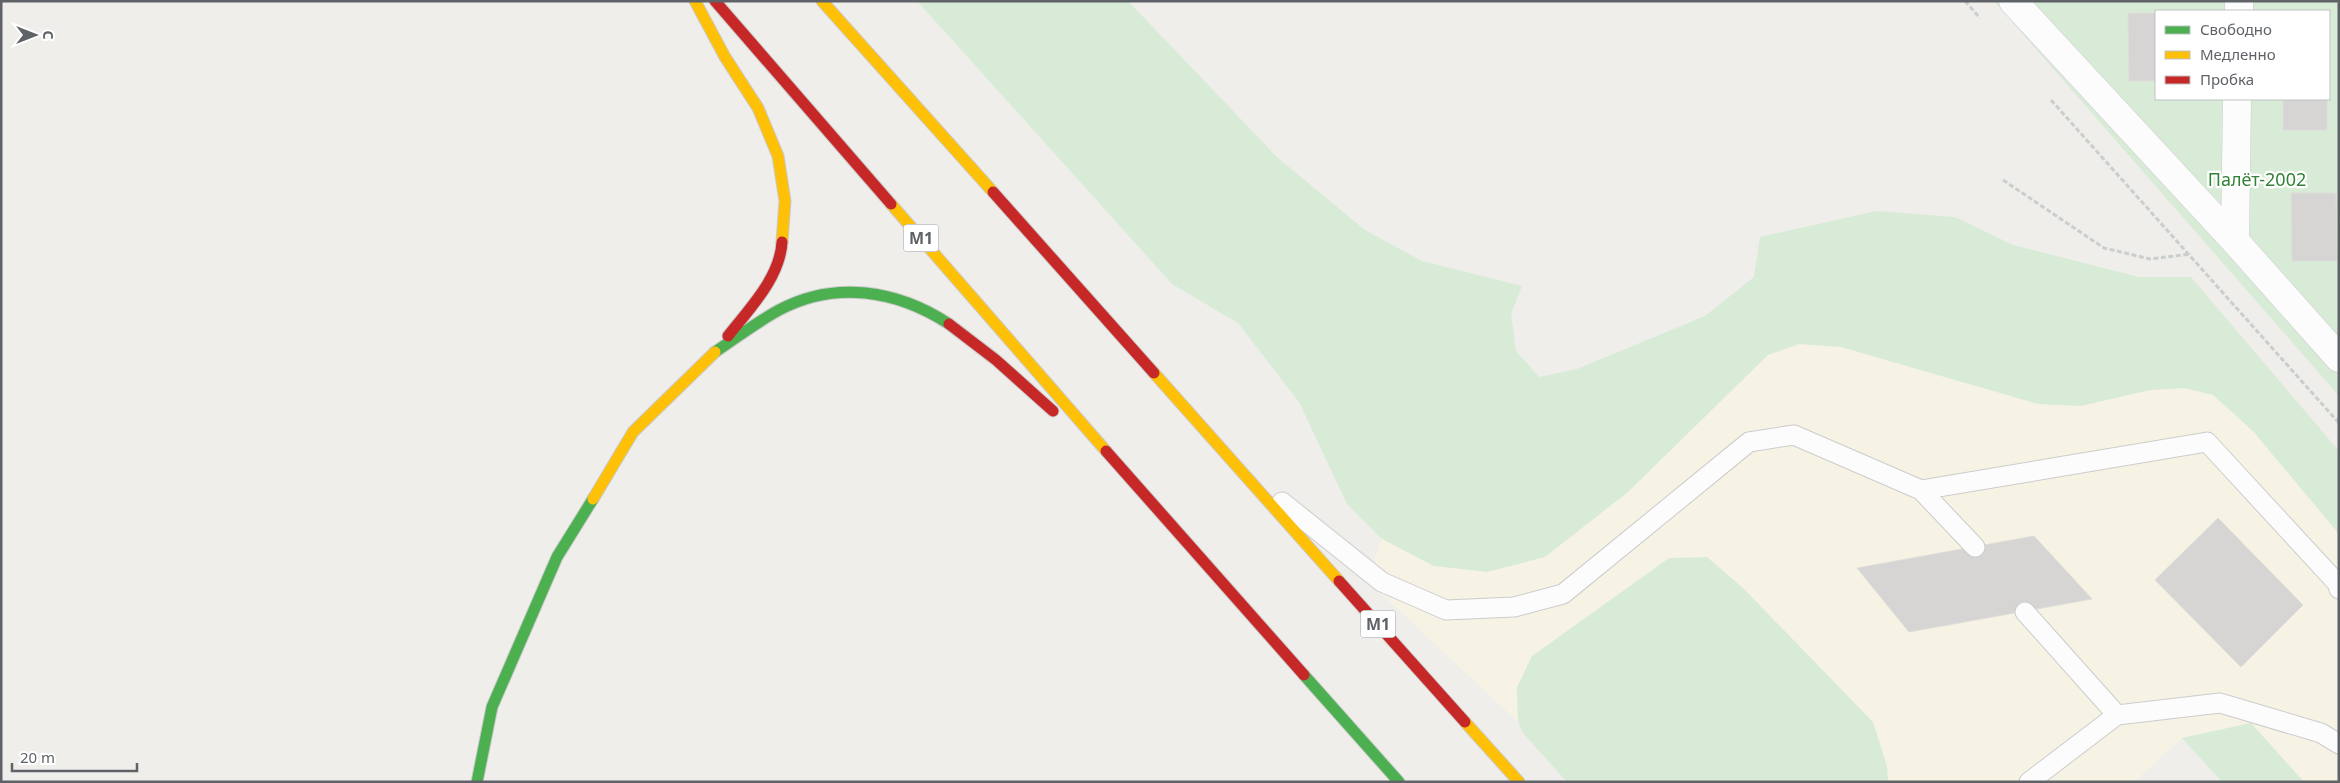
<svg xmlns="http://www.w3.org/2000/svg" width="2340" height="783" font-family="'Noto Sans',sans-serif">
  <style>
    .commercial { fill: #f7f3e4 }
    .green { fill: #d8ebd6; fill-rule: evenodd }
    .building { fill: #d6d5d3; stroke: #deddd9 }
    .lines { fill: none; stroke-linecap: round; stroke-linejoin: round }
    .lane-casing { stroke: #cbcccc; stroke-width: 21 }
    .street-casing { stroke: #cbcccc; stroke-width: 29 }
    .fast-casing { stroke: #cacacb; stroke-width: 13 }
    .slow-casing { stroke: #cacacb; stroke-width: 13 }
    .jam-casing { stroke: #cacacb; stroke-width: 13 }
    .path { stroke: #cacfcc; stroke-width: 3; stroke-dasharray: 5 2.5; stroke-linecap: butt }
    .lane { stroke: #fdfcfc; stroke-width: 19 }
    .street { stroke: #fdfcfc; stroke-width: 28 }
    .fast { stroke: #4caf50; stroke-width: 11 }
    .slow { stroke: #ffc107; stroke-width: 11 }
    .jam { stroke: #c62828; stroke-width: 11 }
    .labels { text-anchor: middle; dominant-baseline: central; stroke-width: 4.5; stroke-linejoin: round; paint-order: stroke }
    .shield { fill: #fff; stroke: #8f9295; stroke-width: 1 }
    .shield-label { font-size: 16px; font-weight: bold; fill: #5f6368 }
    .park-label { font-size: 18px; fill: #348238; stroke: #fff }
  </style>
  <rect width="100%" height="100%" fill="#efeeea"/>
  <!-- commercial -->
  <polygon class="commercial" points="1799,344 1841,347 2038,404 2081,406 2150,390 2184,388 2213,395 2253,431 2339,534 2339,782 2304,782 2251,723 2182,738 2134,782 1888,782 1887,766 1802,650 1743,588 1517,687 1518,722 1367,580 1382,539 1434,566 1720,400 1768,355"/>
  <!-- green -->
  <g class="green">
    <polygon points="917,1 1128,1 1278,158 1365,230 1422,261 1522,286 1511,314 1516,351 1539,377 1577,369 1705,316 1754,277 1760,237 1876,211 1955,217 2013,245 2139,277 2191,277 2339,451 2339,534 2253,431 2213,395 2184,388 2150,390 2081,406 2038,404 1841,347 1799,344 1768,355 1628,492 1545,557 1487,572 1434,566 1382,539 1347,504 1299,402 1238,323 1172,284"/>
    <path d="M1994 1H2339V396ZM2156 11H2329V99H2156Z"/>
    <polygon points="1707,557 1743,588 1873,722 1887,766 1888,782 1567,782 1523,733 1518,722 1517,687 1532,656 1669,558"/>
    <polygon points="2251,723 2304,782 2222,782 2182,738"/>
  </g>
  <!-- building -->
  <g class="building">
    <polygon points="2128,13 2156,13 2156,81 2129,81"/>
    <rect x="2283" y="99" width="44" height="31"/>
    <polygon points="2291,193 2336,193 2337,261 2292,261"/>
    <polygon points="2218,518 2303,605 2241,667 2155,580"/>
    <polygon points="2034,536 2092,599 1909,632 1857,568"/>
  </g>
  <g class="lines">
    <!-- lane casing -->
    <g class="lane-casing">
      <g id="lane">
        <polyline points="1921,490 2207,442 2337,583 2339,589"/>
        <polyline points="1282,502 1382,582 1446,610 1514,607 1563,594 1749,442 1794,435 1921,490 1975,547"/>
        <polyline points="2025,612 2117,715"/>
        <polyline points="2029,782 2117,715 2220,703 2321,733 2339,744"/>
      </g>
    </g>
    <!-- street casing -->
    <g class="street-casing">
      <g id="street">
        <polyline points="2013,1 2235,241 2339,358"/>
        <polyline points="2239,11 2239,1"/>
        <polyline points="2235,241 2237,99"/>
      </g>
    </g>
    <!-- fast casing -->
    <g class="fast-casing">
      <g id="fast">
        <path d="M715 352C736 338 757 322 779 310 835 280 897 290 949 324"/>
        <polyline points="1304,675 1399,782"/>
        <polyline points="477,782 492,707 557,557 593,499"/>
      </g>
    </g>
    <!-- slow casing -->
    <g class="slow-casing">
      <g id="slow">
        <polyline points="695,1 725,57 758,108 778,156 785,201 782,242"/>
        <polyline points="822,1 993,192"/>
        <polyline points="891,204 1106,451"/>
        <polyline points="1154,373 1339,581"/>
        <polyline points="593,499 633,432 715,352"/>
        <polyline points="1465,722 1519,782"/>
      </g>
    </g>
    <!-- jam casing -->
    <g class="jam-casing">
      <g id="jam">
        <polyline points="715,1 891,204"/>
        <polyline points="993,192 1154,373"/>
        <polyline points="949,324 996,360 1053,411"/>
        <path d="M728 336C749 309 780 278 782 242"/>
        <polyline points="1106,451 1304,675"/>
        <polyline points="1339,581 1465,722"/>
      </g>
    </g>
    <!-- path -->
    <g class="path">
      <polyline points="1965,1 1980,18"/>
      <polyline points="2051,100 2339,423"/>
      <polyline points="2003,180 2104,248 2150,259 2191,254"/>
    </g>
    <!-- lane -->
    <use href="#lane" class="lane"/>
    <!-- street -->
    <use href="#street" class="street"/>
    <!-- fast -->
    <use href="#fast" class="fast"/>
    <!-- slow -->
    <use href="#slow" class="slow"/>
    <!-- jam -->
    <use href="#jam" class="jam"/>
  </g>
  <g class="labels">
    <!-- shield labels -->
    <g class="shield">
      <rect x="903.5" y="224.5" width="35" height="27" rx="4"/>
      <rect x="1360.5" y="610.5" width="35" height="27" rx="4"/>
    </g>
    <g class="shield-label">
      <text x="921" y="238">М1</text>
      <text x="1378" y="624">М1</text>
    </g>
    <!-- park labels -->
    <g class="park-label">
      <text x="2257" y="179">Палёт-2002</text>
    </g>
  </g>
  <!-- border -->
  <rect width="2340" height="783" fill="none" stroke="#5f6368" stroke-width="5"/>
  <!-- legend -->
  <rect x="2155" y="10" width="175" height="90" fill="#ffffff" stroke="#bfc1c3"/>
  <rect x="2165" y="26" width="25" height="8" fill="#4caf50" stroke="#bfc1c3"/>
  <text x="2200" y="35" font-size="15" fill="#5f6368">Свободно</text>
  <rect x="2165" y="51" width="25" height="8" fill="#ffc107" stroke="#bfc1c3"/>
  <text x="2200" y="60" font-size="15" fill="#5f6368">Медленно</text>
  <rect x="2165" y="76" width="25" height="8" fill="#c62828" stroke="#bfc1c3"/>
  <text x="2200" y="85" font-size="15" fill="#5f6368">Пробка</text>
  <!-- north arrow -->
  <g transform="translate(35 35) rotate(90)" stroke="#ffffff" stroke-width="4" paint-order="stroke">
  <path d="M0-4L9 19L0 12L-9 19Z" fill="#5f6368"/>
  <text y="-8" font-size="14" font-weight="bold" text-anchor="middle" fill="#5f6368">С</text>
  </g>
  <!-- scale -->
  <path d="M12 763v8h125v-8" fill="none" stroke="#5f6368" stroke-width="2.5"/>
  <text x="20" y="763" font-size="15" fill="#5f6368" stroke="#ffffff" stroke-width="4" paint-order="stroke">20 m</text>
</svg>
